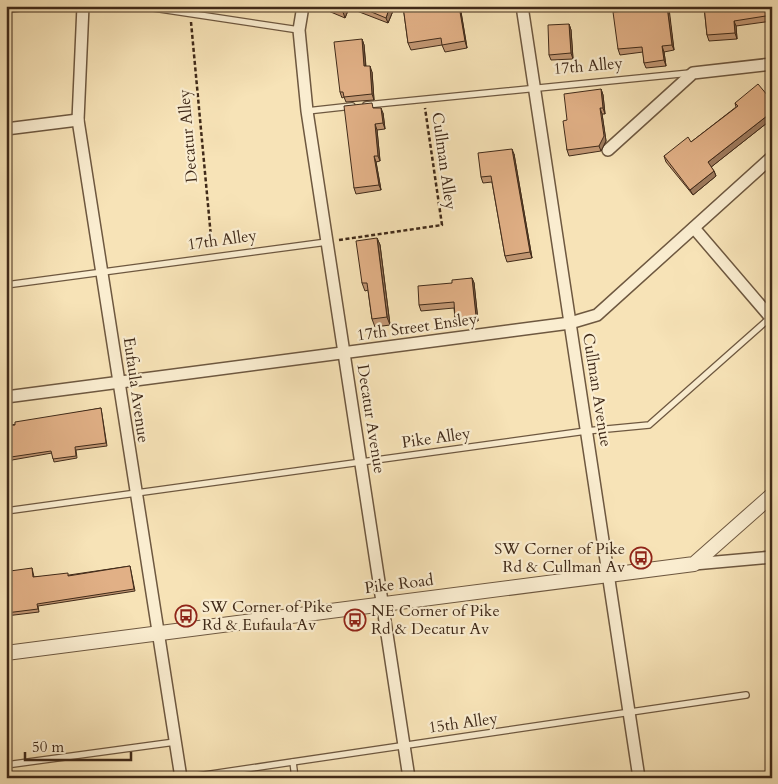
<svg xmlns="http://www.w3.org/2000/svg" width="778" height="784" font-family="Cardo,serif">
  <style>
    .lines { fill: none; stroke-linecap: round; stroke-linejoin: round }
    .service-casing { stroke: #6e5840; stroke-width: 8 }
    .minor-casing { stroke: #6e5840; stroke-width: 14 }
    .tertiary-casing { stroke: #6e5840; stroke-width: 16 }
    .path { stroke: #402a19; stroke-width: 2.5; stroke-dasharray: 4 2.5; stroke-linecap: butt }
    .service { stroke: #faedd0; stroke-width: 5.5 }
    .minor { stroke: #faedd0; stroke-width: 11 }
    .tertiary { stroke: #faedd0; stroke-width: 14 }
    .wall { fill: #c29773; stroke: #402a19 }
    .shaded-wall { fill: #9e7b5e; stroke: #402a19 }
    .building { fill: #e1b086; stroke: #402a19 }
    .labels { text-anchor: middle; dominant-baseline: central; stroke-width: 4.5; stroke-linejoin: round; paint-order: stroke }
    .street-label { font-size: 16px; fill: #402a19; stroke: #faedd0 }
    .poi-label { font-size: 16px; fill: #402a19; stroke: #faedd0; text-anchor: start }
  </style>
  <rect width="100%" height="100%" fill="#f7e3b7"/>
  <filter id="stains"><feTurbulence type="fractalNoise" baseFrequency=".004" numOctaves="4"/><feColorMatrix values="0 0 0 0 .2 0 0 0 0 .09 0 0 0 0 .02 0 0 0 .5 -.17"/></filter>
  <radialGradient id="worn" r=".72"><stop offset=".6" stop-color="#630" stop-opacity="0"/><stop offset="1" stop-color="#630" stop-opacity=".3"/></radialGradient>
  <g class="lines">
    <!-- service casing -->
    <g class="service-casing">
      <g id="service">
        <polyline points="140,6 299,30"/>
        <polyline points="6,10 33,6"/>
        <polyline points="366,105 690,73"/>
        <polyline points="307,111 352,106"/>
        <polyline points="6,285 327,242"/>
        <polyline points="6,511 586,431 649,425 772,316"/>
        <polyline points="293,762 295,778"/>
        <polyline points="6,765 175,742"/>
        <polyline points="184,778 746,695"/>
      </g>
    </g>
    <!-- minor casing -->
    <g class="minor-casing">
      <g id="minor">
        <polyline points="83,6 78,120 181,778"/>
        <polyline points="303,6 299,30 307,111 409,778"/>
        <polyline points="522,6 639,778"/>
        <polyline points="6,129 78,120"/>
        <polyline points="608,150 693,73 772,64"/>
        <polyline points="694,228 772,319"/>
        <polyline points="6,397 570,323 597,315 772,157"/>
        <polyline points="694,564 772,557"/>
      </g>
    </g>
    <!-- tertiary casing -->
    <g class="tertiary-casing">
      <polyline id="tertiary" points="6,653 694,564 772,495"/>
    </g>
    <!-- path -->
    <g class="path">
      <polyline points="191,22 212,248"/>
      <polyline points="339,240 442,225 425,108"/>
    </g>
    <!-- service -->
    <use href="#service" class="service"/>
    <!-- minor -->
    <use href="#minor" class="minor"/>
    <!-- tertiary -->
    <use href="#tertiary" class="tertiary"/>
  </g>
  <!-- wall -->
  <g class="wall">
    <polygon points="324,6 395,6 388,23 349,8 345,18 326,10"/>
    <polygon points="403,6 426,6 427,10 461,12 467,48 445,52 442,45 411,50 408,43"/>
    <polygon points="637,6 668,6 674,50 664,52 666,66 646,68 644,63 643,52 620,55 618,49 637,10"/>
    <polygon points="704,6 772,6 772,21 736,26 737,39 709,41 707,35"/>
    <polygon points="569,24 571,30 573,59 551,60 549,55"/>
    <polygon points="362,39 364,45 366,66 372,72 374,100 346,102 344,97 342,98 340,92"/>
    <polygon points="601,89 603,95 605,114 602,114 606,141 601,151 569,156 567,150 567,120"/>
    <polygon points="735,103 772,119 711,167 714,171 716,176 693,195 666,162 664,156 691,142 736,107"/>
    <polygon points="374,108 383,113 385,129 377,130 380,161 376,162 381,190 356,194 354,188"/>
    <polygon points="514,154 532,258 507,262 505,256 492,182 483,183 481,177"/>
    <polygon points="377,238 380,245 390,325 375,327 372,319 368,290 365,291 362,283"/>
    <polygon points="472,278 474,283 478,321 457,323 455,318 454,308 421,311 419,305 452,283"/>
    <polygon points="101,408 107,446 76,450 77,458 54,462 52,453 12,460 12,461 6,462 6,426"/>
    <polygon points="130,566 135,591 38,606 39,612 6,616 6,578 10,578 32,568 34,577 69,575"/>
  </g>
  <!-- shaded-wall -->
  <g class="shaded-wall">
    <polygon points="346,6 348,6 349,8 345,18 343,12"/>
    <polygon points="390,6 395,6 388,23 386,18"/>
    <polygon points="459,6 461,12 467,48 465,41"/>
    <polygon points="667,6 668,6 669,8 674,50 672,45"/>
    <polygon points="734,21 736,26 737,39 735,33"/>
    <polygon points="569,24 571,30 573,59 571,53"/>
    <polygon points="362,39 364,45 366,72 364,66"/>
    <polygon points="662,46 664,52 666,66 664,60"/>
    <polygon points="370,66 372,72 374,100 372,94"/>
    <polygon points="601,89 603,95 605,114 603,108"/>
    <polygon points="381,108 383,113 385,129 383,123"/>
    <polygon points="600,108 602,114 606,141 601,151 599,146"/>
    <polygon points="772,112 772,119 710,168 708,162"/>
    <polygon points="375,124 377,130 380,161 378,156"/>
    <polygon points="512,149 514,154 532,258 530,252"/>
    <polygon points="374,156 376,162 381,190 379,185"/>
    <polygon points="714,171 716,176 693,195 690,190"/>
    <polygon points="377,238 380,245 390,325 387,317"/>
    <polygon points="472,278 474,283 478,321 476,316"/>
  </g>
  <!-- building -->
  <g class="building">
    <polygon points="328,6 346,6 343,12"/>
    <polygon points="357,6 390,6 386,18"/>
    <polygon points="403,6 424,6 425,11 450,6 459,6 465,41 442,45 441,38 408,43"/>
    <polygon points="637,6 667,6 672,45 662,46 664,60 644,63 642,47 618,49 613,12 637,10"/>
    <polygon points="704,6 772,6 772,15 734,21 735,33 707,35"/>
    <polygon points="569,24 571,53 549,55 548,25"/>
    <polygon points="362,39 364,66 370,66 372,94 344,97 343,92 340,92 334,42"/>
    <polygon points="758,84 768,96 772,93 772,112 708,162 714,171 690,190 664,156 688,137 691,142 738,106 735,103"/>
    <polygon points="601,89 603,108 600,108 604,136 599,146 567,150 563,121 567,120 564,94"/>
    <polygon points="372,103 373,108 381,108 383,123 375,124 378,156 374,156 379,185 354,188 344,106"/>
    <polygon points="512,149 530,252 505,256 491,176 481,177 478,153"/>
    <polygon points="377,238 387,317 372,319 367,283 362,283 356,241"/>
    <polygon points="472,278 476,316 455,318 454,302 419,305 418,286 452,283 452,280"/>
    <polygon points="101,408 106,443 75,447 76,456 53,459 51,451 11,457 11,459 6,459 6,426 15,425 15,422"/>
    <polygon points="130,566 134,589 37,604 38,609 6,613 6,578 10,578 10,571 32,568 33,577 68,573 68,576"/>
  </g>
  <!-- icons -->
  <defs>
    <g id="bus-ring" transform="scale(1.125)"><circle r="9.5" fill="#faedd0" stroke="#8f2418" stroke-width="1.5"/><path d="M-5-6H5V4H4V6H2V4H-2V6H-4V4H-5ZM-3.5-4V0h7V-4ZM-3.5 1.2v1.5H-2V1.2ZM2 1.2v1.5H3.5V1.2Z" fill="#8f2418"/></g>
  </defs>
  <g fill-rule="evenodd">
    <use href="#bus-ring" x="641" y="558"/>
    <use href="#bus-ring" x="186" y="616"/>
    <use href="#bus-ring" x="355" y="620"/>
  </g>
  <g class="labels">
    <!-- street labels -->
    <g class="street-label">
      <text transform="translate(588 66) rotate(-5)">17th Alley</text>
      <text transform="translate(188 136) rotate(-95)">Decatur Alley</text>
      <text transform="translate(444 161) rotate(82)">Cullman Alley</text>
      <text transform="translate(222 240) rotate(-8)">17th Alley</text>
      <text transform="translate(417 327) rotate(-8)">17th Street Ensley</text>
      <text transform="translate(136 390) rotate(82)">Eufaula Avenue</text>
      <text transform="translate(597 390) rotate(81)">Cullman Avenue</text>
      <text transform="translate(371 419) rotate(81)">Decatur Avenue</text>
      <text transform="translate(436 438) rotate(-8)">Pike Alley</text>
      <text transform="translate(399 584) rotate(-7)">Pike Road</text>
      <text transform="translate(463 723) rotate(-8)">15th Alley</text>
    </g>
    <!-- poi labels -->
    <g class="poi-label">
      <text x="625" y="549" text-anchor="end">SW Corner of Pike<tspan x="625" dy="18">Rd &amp; Cullman Av</tspan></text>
      <text x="202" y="607">SW Corner of Pike<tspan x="202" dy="18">Rd &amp; Eufaula Av</tspan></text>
      <text x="371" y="611">NE Corner of Pike<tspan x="371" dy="18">Rd &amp; Decatur Av</tspan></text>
    </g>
  </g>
  <!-- margin -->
  <rect width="778" height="784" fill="none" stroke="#f7e3b7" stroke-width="25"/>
  <rect x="8" y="8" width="763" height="769" fill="none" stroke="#402a19" stroke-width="2.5"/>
  <rect x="12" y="12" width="753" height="759" fill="none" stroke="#402a19"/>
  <!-- scale -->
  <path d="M25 752v8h106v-8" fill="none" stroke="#402a19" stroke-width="2.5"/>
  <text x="32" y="752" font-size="15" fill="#402a19" stroke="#faedd0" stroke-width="4" paint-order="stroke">50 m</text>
  <rect width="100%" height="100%" filter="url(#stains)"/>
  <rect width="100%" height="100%" fill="url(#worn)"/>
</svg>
